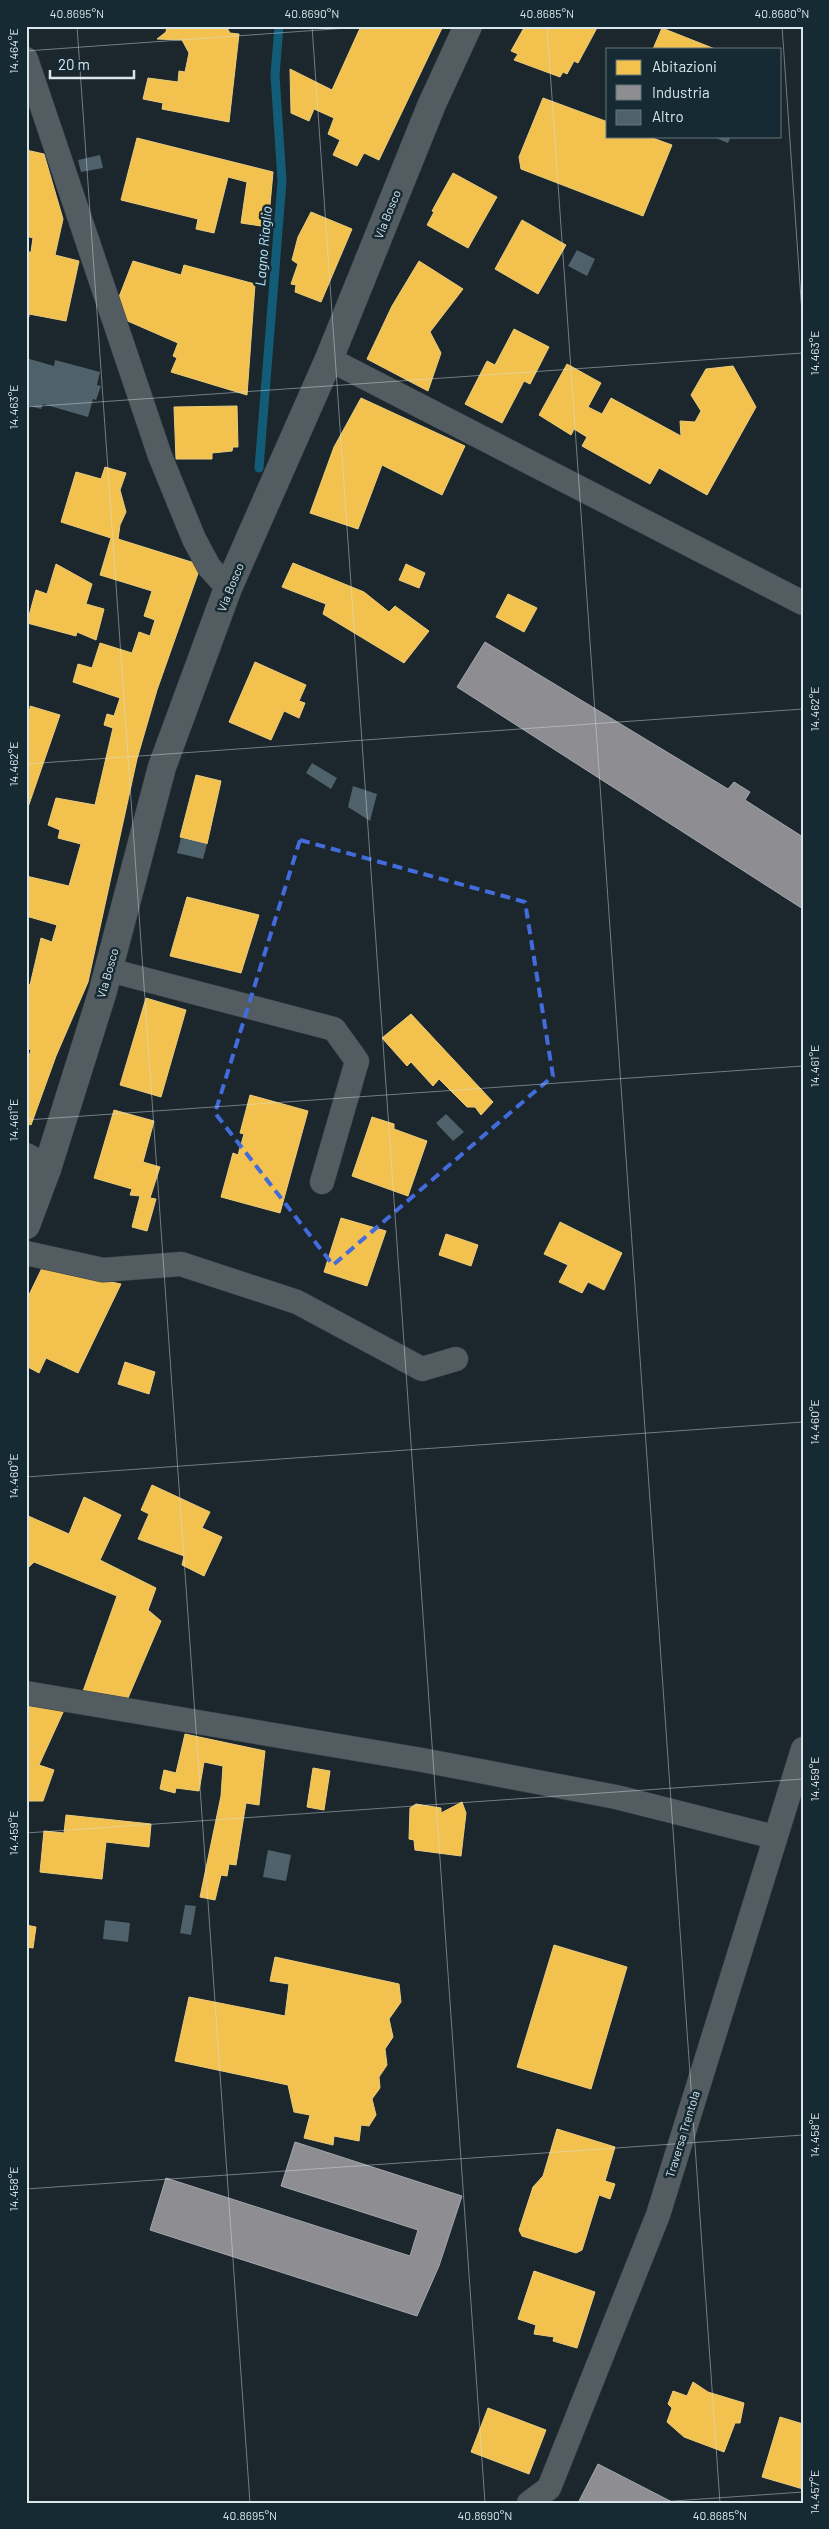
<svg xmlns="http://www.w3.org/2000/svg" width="829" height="2529" font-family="Barlow,sans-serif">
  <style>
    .homes { fill: #f2c14e; stroke: #eacc7d }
    .industry { fill: #8d8d92; stroke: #a4a7ad }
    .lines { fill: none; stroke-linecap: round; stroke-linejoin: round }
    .stream { stroke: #125c78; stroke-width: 9 }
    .building { fill: #4f616b }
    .minor-casing { stroke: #3a4348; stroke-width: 25 }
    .tertiary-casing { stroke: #3a4348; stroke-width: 29 }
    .secondary-casing { stroke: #3a4348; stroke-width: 29 }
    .minor { stroke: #535c60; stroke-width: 24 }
    .tertiary { stroke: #535c60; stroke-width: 28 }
    .secondary { stroke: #535c60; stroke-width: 28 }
    .marked { fill: none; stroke: #426cdc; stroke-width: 4; stroke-dasharray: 10 6; stroke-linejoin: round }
    .ticks { fill: none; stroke: #d8e5eb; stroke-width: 1; stroke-opacity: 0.45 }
    .labels { text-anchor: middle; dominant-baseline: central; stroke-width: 5; stroke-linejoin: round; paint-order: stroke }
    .street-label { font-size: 12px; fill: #d8e5eb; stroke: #162a33 }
    .water-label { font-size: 14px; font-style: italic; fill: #c3e8fa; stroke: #162a33 }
    .neatline { fill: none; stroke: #d8e5eb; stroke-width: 2 }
    .ticks-label { font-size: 12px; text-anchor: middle; fill: #d8e5eb }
  </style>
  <rect width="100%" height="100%" fill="#1c272d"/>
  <!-- homes -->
  <g class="homes">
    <polygon points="167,26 226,26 230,33 239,34 229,122 162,109 163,103 143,99 148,78 178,82 179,71 185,72 189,53 182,40 157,39 166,32"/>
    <polygon points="361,26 443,26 379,160 364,153 357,166 333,155 340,140 328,134 334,118 314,109 309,121 291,113 290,69 332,90"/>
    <polygon points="525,26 598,26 578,63 574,61 567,74 563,72 560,77 514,60 518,54 511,51"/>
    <polygon points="662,28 715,49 653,49"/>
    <polygon points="543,98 608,122 608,136 647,136 672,145 643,216 521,169 519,157"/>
    <polygon points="137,138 273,172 268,227 241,223 247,182 228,177 214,233 196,229 198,219 121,200"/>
    <polygon points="26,150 44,154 63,219 55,255 79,261 66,321 29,314 29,317 26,316 26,252 31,252 33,238 26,236"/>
    <polygon points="453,173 497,197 468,248 427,225 434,212 432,211"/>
    <polygon points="311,212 352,229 321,302 295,292 296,285 291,284 298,264 292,260 298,237"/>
    <polygon points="522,220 566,245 538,294 495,269"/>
    <polygon points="133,261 181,275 184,265 255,284 247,395 171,372 177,358 173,356 178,343 123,319 119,297"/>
    <polygon points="419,261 463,289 430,332 441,353 428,391 367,359 392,306"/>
    <polygon points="514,329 549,347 530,384 524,381 502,423 465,404 487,361 495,365"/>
    <polygon points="567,364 601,383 588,407 602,414 611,398 681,436 680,421 695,422 701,411 691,395 706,369 733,366 756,407 707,495 659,468 650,484 582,446 587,437 574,429 571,435 539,415"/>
    <polygon points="361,398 465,446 442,495 382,465 358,529 310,513 334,447"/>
    <polygon points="237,406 238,447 233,447 232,451 212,453 212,459 176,459 174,407"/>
    <polygon points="105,467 126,473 120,490 126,512 120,525 118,539 201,565 157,690 137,759 88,982 56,1056 31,1125 26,1123 26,1065 31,1050 26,1048 26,984 30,985 41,938 52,942 57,925 26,916 26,876 69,886 81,844 58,838 60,830 48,825 56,798 95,805 113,728 104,725 107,714 114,716 120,698 73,682 78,664 92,668 100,643 132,653 139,632 150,636 155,620 144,616 152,591 100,575 111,538 61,522 76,472 101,479"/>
    <polygon points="293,563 364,592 389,612 395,606 429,631 404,663 323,614 326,604 282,587"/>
    <polygon points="56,564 92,584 86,604 104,609 96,640 77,632 76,636 27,623 36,590 47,594"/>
    <polygon points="406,564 425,573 419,588 399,580"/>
    <polygon points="508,594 537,608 524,632 496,617"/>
    <polygon points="255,662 306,685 299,701 305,703 299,718 284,711 271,740 229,722"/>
    <polygon points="30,706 60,715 26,813 26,719"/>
    <polygon points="196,775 221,781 207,844 180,837"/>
    <polygon points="187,897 259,915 241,973 170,956"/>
    <polygon points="146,998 186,1010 161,1097 120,1085"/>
    <polygon points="411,1014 493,1102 481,1115 475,1107 467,1107 439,1079 433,1086 411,1062 407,1066 382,1038"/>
    <polygon points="250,1095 308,1111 280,1213 221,1197 233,1153 238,1155 244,1134 240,1133"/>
    <polygon points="114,1110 154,1121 143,1162 160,1167 150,1198 156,1199 147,1231 132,1227 140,1196 130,1195 132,1189 94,1178"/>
    <polygon points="372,1117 394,1124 394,1129 427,1141 408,1196 352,1176"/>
    <polygon points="341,1218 386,1231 367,1286 324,1272"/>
    <polygon points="560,1222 622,1253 604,1290 588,1282 582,1293 559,1282 568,1265 544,1254"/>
    <polygon points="446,1234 478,1245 471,1266 439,1255"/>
    <polygon points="42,1268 121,1284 78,1373 46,1358 39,1373 26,1366 26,1301"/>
    <polygon points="125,1362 155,1372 149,1394 118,1384"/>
    <polygon points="152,1485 210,1512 202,1528 222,1537 204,1576 182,1565 184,1556 138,1539 149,1514 141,1510"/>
    <polygon points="84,1497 121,1515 100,1560 156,1588 148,1610 161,1621 128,1698 82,1694 117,1596 34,1562 26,1570 26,1515 69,1534"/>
    <polygon points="26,1703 65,1708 39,1765 54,1770 43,1801 26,1801"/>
    <polygon points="185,1734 265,1751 259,1805 246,1803 236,1865 229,1864 227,1876 221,1875 215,1900 200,1897 221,1796 223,1766 204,1762 199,1791 176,1788 175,1793 160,1789 164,1770 176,1773"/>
    <polygon points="313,1768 330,1771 324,1810 307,1807"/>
    <polygon points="462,1802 466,1813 461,1856 415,1850 414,1840 409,1839 410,1808 416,1804 441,1808 441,1813"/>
    <polygon points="66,1815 151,1824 149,1847 106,1842 102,1879 40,1872 44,1831 64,1833"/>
    <polygon points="26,1925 36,1927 33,1948 26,1947"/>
    <polygon points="554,1945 627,1967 591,2089 517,2067"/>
    <polygon points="275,1957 399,1984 401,2002 389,2019 393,2037 385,2049 387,2065 379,2077 380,2088 372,2099 376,2115 369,2126 361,2125 359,2141 334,2136 333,2145 304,2138 310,2115 294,2112 288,2085 175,2061 189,1997 285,2016 289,1984 270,1981"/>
    <polygon points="557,2129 615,2147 605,2181 615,2184 610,2199 599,2195 582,2250 576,2253 522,2236 519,2230 533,2187 543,2176"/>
    <polygon points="534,2271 595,2292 577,2348 553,2341 554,2337 534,2334 536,2325 518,2319"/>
    <polygon points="693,2382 708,2392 744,2403 740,2423 735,2423 724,2452 684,2437 667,2422 672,2408 668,2404 673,2391 687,2396"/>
    <polygon points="488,2408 546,2430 529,2474 471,2452"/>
    <polygon points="780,2417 803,2424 803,2489 762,2477"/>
  </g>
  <!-- industry -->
  <g class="industry">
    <polygon points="485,642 728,789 734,782 750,792 745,800 803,837 803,909 457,687"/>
    <polygon points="295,2142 462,2196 439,2266 417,2316 150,2230 166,2178 410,2256 418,2230 281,2186"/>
    <polygon points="598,2464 674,2503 578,2503"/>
  </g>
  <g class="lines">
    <!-- stream -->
    <polyline class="stream" points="259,468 282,181 275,75 279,26"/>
  </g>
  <!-- building -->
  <g class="building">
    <polygon points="711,136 731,136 728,143"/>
    <polygon points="100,155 103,168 81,172 78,160"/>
    <polygon points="577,250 595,259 587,276 568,266"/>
    <polygon points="26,358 54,366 55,360 100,372 97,385 101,386 96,400 93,399 88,417 43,404 41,409 26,405"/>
    <polygon points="26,705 30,706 27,717 26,717"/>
    <polygon points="312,763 337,778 331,789 306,773"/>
    <polygon points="353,786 377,794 370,821 348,807"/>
    <polygon points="181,838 207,844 203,859 177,853"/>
    <polygon points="446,1114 464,1132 453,1141 436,1123"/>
    <polygon points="268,1850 291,1855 286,1881 263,1877"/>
    <polygon points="185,1905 196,1906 191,1935 180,1933"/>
    <polygon points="105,1920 130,1923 128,1942 103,1939"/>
  </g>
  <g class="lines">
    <!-- minor casing -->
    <g class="minor-casing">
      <g id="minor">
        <polyline points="26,59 160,456 194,539 209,567 228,588"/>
        <polyline points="329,359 803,603"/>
        <polyline points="109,970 334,1029 357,1061 322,1182"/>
        <polyline points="26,1253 103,1270 181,1264 297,1302 422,1369 456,1359"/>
        <polyline points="26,1693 422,1760 616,1797 774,1837"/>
        <polyline points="529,2503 549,2488 658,2215 803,1749"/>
      </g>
    </g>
    <!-- tertiary casing -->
    <g class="tertiary-casing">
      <polyline id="tertiary" points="26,1157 47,1169"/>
    </g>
    <!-- secondary casing -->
    <g class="secondary-casing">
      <polyline id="secondary" points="26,1225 47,1169 102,994 162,767 228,588 329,359 432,104 468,26"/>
    </g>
    <!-- minor -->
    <use href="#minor" class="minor"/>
    <!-- tertiary -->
    <use href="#tertiary" class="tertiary"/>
    <!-- secondary -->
    <use href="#secondary" class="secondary"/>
  </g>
  <!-- marked area -->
  <path class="marked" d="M300 840 525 902 553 1076 333 1265 215 1113Z"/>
  <!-- ticks -->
  <path class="ticks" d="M77 26 250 2503M312 26 485 2503M547 26 720 2503M782 26 803 328M26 51 376 26M26 407 803 353M26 764 803 709M26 1120 803 1066M26 1477 803 1422M26 1833 803 1779M26 2189 803 2135M644 2503 803 2492"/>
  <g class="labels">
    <!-- street labels -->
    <g class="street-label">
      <text transform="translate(387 214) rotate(-68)">Via Bosco</text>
      <text transform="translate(230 587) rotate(-68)">Via Bosco</text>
      <text transform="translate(107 973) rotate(-74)">Via Bosco</text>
      <text transform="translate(682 2134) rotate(-73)">Traversa Trentola</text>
    </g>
    <!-- water labels -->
    <g class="water-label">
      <text transform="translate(263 246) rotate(-85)">Lagno Riaglio</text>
    </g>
  </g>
  <!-- border -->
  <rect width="829" height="2529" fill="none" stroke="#162a33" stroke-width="55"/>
  <!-- legend -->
  <rect x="606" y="48" width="175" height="90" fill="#162a33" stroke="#64757d"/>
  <rect x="616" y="60" width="25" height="15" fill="#f2c14e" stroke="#64757d"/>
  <text x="652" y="72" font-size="15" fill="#d8e5eb">Abitazioni</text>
  <rect x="616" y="85" width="25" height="15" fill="#8d8d92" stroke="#64757d"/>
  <text x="652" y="98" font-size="15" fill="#d8e5eb">Industria</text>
  <rect x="616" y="110" width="25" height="15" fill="#4f616b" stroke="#64757d"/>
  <text x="652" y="122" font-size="15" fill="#d8e5eb">Altro</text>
  <!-- scale -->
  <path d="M50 70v8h84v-8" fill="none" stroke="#d8e5eb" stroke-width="2.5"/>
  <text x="58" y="70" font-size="15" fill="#d8e5eb" stroke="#162a33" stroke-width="4" paint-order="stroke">20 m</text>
  <rect x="28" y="28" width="774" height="2474" class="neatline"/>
  <g class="ticks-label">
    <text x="77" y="18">40.8695°N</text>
    <text x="312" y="18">40.8690°N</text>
    <text x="547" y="18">40.8685°N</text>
    <text x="782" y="18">40.8680°N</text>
    <text transform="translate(14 51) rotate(-90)" y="4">14.464°E</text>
    <text transform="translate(815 353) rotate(-90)" y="4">14.463°E</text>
    <text transform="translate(14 407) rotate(-90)" y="4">14.463°E</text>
    <text transform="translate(815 709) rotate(-90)" y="4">14.462°E</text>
    <text transform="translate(14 764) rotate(-90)" y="4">14.462°E</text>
    <text transform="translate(815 1066) rotate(-90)" y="4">14.461°E</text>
    <text transform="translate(14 1120) rotate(-90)" y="4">14.461°E</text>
    <text transform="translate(815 1422) rotate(-90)" y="4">14.460°E</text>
    <text transform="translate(14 1476) rotate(-90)" y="4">14.460°E</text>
    <text transform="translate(815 1779) rotate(-90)" y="4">14.459°E</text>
    <text transform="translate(14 1833) rotate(-90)" y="4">14.459°E</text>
    <text transform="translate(815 2135) rotate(-90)" y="4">14.458°E</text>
    <text transform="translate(14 2189) rotate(-90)" y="4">14.458°E</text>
    <text transform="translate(815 2492) rotate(-90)" y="4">14.457°E</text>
    <text x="250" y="2520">40.8695°N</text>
    <text x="485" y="2520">40.8690°N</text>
    <text x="720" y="2520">40.8685°N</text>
  </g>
</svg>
